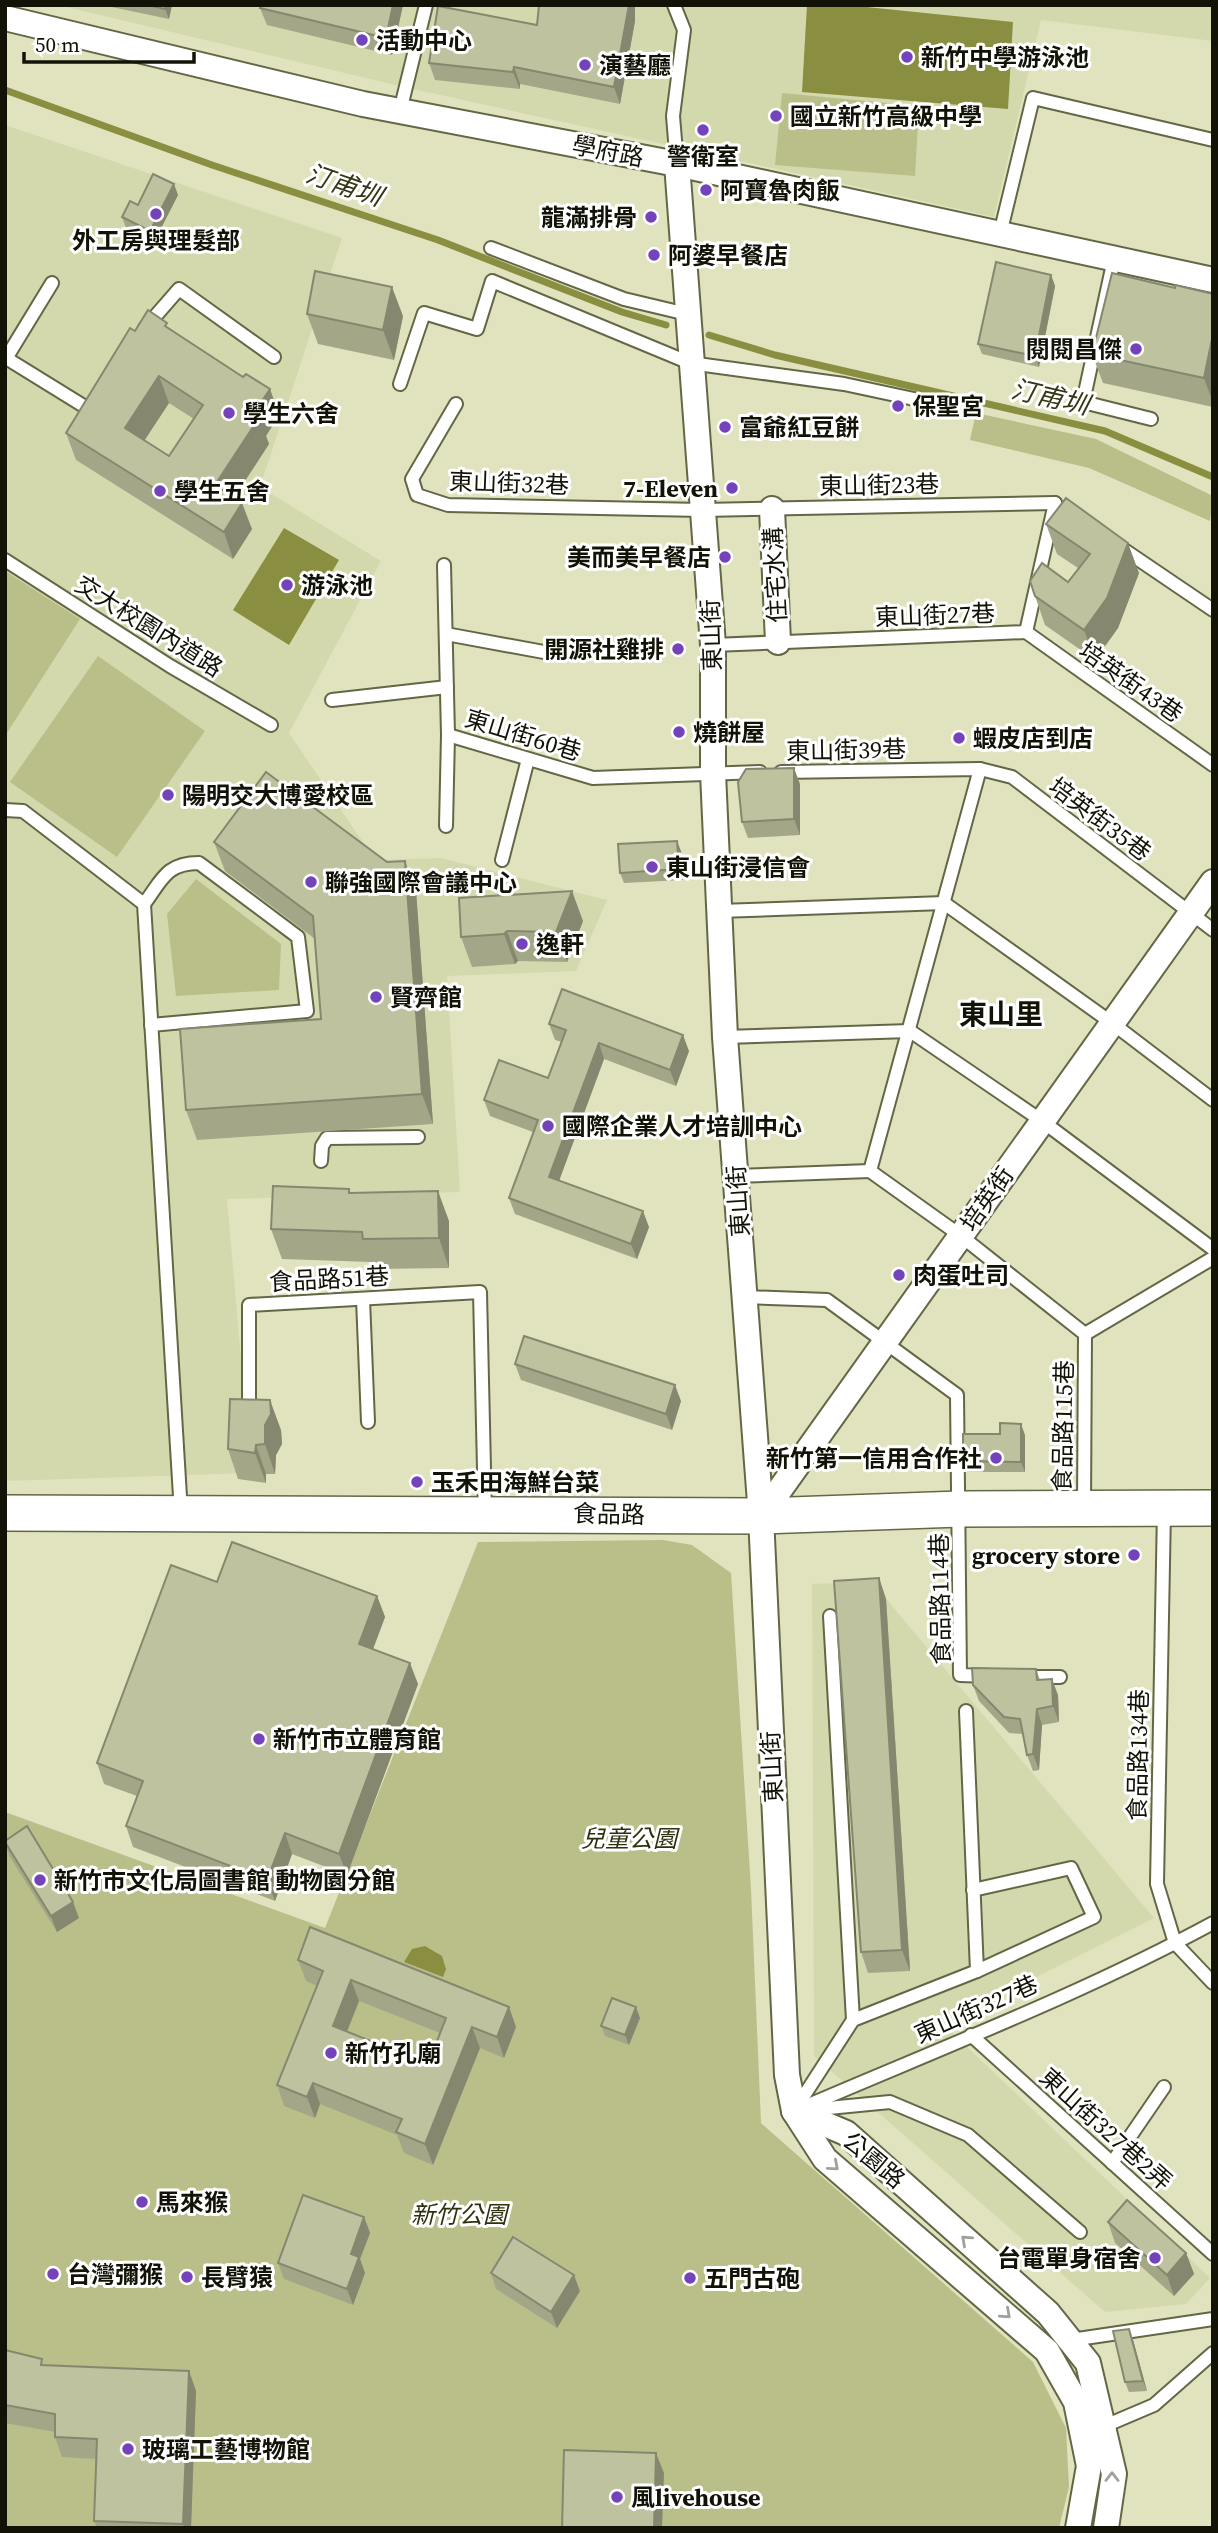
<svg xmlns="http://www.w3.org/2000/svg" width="1218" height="2533" font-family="'Source Serif 4','Noto Sans TC',serif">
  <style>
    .built { fill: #d4d9ad }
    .green { fill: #babf89 }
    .water { fill: #898e40 }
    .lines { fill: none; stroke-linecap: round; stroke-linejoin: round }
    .stream { stroke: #898e40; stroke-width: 7 }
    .lane-casing { stroke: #646746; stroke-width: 16 }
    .street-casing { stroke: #646746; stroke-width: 28 }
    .secondary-casing { stroke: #646746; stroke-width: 38 }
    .lane { stroke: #fff; stroke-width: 12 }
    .street { stroke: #fff; stroke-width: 24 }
    .secondary { stroke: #fff; stroke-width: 35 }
    .wall { fill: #a3a788; fill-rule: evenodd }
    .shaded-wall { fill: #85886f }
    .building { fill: #bec29e; stroke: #85886f; stroke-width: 2; fill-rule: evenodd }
    .oneway { stroke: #a0a19b }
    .poi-dot { fill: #7443bb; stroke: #fff; stroke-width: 2.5 }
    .labels { text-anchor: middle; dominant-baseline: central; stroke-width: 6; stroke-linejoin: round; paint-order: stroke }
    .poi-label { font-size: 24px; font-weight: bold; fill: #121306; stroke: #fff; text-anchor: start }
    .street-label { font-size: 24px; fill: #121306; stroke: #fff }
    .park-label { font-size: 24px; font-style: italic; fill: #2f310e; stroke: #fff }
    .water-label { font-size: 26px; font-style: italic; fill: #353714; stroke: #fff }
    .quarter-label { font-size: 28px; font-weight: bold; fill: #121306; stroke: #fff }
  </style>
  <rect width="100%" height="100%" fill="#e0e3be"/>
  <!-- built -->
  <g class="built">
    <polygon points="58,5 1213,5 1213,41 1041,20 994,217 395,85"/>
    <polygon points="5,125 342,238 260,487 381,561 289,733 375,860 441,858 607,900 576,971 447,976 460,1192 227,1199 251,1473 5,1481"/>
    <polygon points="872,1582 1154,1918 943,2024 1210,2278 1186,2304 1105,2312 814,2056 812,1584"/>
  </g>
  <!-- green -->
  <g class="green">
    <polygon points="782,93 919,106 915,176 775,165"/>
    <polygon points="976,413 1096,439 1213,496 1210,521 1089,468 970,440"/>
    <polygon points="5,571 80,619 5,736"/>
    <polygon points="98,656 205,731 117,857 10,782"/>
    <polygon points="196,879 281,944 279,990 176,996 167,914"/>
    <polygon points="663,1540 692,1545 731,1573 751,1889 761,2123 1033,2362 1066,2428 1069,2487 1059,2528 5,2528 5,1812 325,1928 478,1542"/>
  </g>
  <!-- water -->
  <g class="water">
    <polygon points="807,5 847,5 1013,22 1008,109 802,92"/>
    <polygon points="284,528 339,560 289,645 233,610"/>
    <polygon points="425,1946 442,1956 446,1969 443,1977 404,1962 412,1949"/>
  </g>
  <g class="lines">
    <!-- stream -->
    <g class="stream">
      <polyline points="5,90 212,165 438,240 622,312 666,325"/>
      <polyline points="709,335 775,355 1105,431 1213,477"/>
    </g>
    <!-- lane casing -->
    <g class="lane-casing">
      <g id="lane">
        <polyline points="674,5 684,30 673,116 677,164"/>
        <polyline points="400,111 426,5"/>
        <polyline points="1000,234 1033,98 1213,140"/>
        <polyline points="491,248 624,299 687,314"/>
        <polyline points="1114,259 1083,402 1151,419"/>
        <polyline points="145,328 179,289 274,357"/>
        <polyline points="6,358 95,413"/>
        <polyline points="5,360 52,283"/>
        <polyline points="400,384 424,313 477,329 492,281 690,363 844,384 928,402"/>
        <polyline points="456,404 412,479 417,495 448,505 703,510 1055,503"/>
        <polyline points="1120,547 1213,610"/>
        <polyline points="5,560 170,666 271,725"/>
        <polyline points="444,565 448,735 446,826"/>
        <polyline points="1026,632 1213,765"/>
        <polyline points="446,634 560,655"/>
        <polyline points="713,645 1026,632 1055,503"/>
        <polyline points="332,700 447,687"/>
        <polyline points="448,735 593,778 760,772"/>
        <polyline points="980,769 870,1171 961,1236 1085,1334 1084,1505"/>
        <polyline points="781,772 980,769 1012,777 1213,930"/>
        <polyline points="5,810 23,811 144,904 181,1513"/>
        <polyline points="502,860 528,759"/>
        <polyline points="944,903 1112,1023 1213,1100"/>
        <path d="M144 904C162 880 166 863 199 863L298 937 307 1011 151 1025"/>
        <polyline points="719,911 944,903"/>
        <polyline points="910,1031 1042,1121 1213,1249"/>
        <polyline points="725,1037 910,1031"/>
        <polyline points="321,1161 322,1146 327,1138 418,1137"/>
        <polyline points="736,1176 870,1171"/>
        <polyline points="745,1297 827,1300 957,1395 960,1675 989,1676"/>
        <polyline points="363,1299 368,1422"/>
        <polyline points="1085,1334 1213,1258"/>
        <polyline points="249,1415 249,1305 480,1292 485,1513"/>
        <polyline points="1164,1510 1157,1884 1175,1943 1213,1983"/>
        <polyline points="830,1616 853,2020"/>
        <polyline points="1024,1677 1060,1677"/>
        <polyline points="973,1890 1071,1868 1094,1917 977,1971"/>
        <polyline points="971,2035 1213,2254"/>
        <polyline points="796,2108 853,2020 977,1971 966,1711"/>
        <path d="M797 2110C936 2050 1080 1995 1213 1923"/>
        <polyline points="808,2110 890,2102 968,2135 1080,2232"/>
        <polyline points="1112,2163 1164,2087"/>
        <polyline points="1071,2340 1213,2319"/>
        <polyline points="1100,2428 1154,2405 1213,2353"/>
      </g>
    </g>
    <!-- street casing -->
    <g class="street-casing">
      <g id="street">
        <polyline points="5,18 363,104 677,164 1213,280"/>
        <polyline points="677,164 713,645 713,773 725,1037 761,1516 787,2075 794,2111 825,2159 1047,2351 1076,2402 1089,2466 1078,2528"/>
        <polyline points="772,509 778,642"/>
        <polyline points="761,1516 1213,882"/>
        <polyline points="794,2111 846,2133 1048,2313 1088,2363 1114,2474 1106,2528"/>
      </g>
    </g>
    <!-- secondary casing -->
    <g class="secondary-casing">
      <polyline id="secondary" points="5,1513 761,1516 960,1509 1213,1508"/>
    </g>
    <!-- lane -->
    <use href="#lane" class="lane"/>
    <!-- street -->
    <use href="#street" class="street"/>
    <!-- secondary -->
    <use href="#secondary" class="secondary"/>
  </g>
  <!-- wall -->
  <g class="wall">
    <polygon points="102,5 172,5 169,19"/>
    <polygon points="261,5 403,5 392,55 267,25 260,8"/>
    <polygon points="635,21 620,104 520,84 520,89 435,80 429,63 537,25"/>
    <polygon points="178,195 154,242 126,228 122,217 138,205"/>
    <polygon points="1051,275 1055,286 1039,367 982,354 978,344"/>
    <polygon points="1213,294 1213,407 1103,383 1092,354"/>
    <polygon points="307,314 403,316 394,360 318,344"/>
    <path d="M170 330 243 377 270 389 279 415 266 436 269 444 234 497 252 529 233 559 76 460 66 433 135 331ZM169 403 194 419 169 456 144 440Z"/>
    <polygon points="1046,524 1139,573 1118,628 1095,660 1045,625 1035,596 1068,582 1078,568 1057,554"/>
    <polygon points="800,784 800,835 748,838 742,822"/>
    <polygon points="214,842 416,891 433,1124 197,1140 186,1110 321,1019 315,939 225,871"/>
    <polygon points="681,851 683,880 624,883 620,873"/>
    <polygon points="583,921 567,962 518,961 515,964 472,967 461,937"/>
    <polygon points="549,1024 689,1051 676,1086 604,1059 559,1180 649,1227 637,1259 515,1214 509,1198 533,1132 490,1116 484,1100 548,1078 562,1042 555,1040"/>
    <polygon points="351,1193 449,1221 449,1268 373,1269 371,1262 282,1259 271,1229"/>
    <polygon points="515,1364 681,1401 672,1430 521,1380"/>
    <polygon points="281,1430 282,1444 276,1455 275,1474 266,1474 266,1483 238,1479 228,1449"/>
    <polygon points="1025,1435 1025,1472 967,1472 963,1461"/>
    <polygon points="879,1578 886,1599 910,1971 868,1973 861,1952"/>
    <polygon points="217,1582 377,1596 385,1617 373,1649 418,1684 347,1875 292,1854 275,1901 133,1847 126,1826 137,1796 104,1784 97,1763"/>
    <polygon points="1036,1669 1040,1680 1058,1695 1059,1722 1042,1725 1039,1770 1033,1771 1027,1755 1023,1734 1009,1733 979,1701 973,1685"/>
    <polygon points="5,1843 79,1918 57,1932 10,1857"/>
    <path d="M298 1960 516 2027 504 2058 480 2048 433 2165 404 2153 397 2135 320 2104 315 2118 284 2106 277 2085 317 1986 306 1981ZM359 2001 440 2033 428 2064 347 2031Z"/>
    <polygon points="640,2018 629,2045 605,2036 601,2026"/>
    <polygon points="364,2217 370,2233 360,2259 365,2273 353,2305 284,2279 278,2263"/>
    <polygon points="1108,2222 1186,2253 1194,2274 1174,2296 1115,2243"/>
    <polygon points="491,2273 580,2291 557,2328 496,2289"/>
    <polygon points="1133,2340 1147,2391 1129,2392 1125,2382"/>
    <polygon points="5,2350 44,2366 189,2371 196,2391 191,2528 97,2528 94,2521 96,2459 62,2457 55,2437 55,2432 5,2423"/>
  </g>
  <!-- shaded-wall -->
  <g class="shaded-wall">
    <polygon points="166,5 172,5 169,19 165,9"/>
    <polygon points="393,5 403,5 392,55 386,38"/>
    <polygon points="629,5 635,5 635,21 620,104 614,87"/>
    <polygon points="514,67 520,84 520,89 513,72"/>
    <polygon points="174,184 178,195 154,242 150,231"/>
    <polygon points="1051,275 1055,286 1039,367 1035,356"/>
    <polygon points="392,287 403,316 394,360 383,330"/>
    <polygon points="1213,334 1213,403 1204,378"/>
    <polygon points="159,376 169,403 135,455 125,428"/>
    <polygon points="270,389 279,415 266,436 269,444 225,512 215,485 253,414"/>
    <polygon points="242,503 252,529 233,559 224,532"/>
    <polygon points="1128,543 1139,573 1118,628 1095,660 1084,630"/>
    <polygon points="794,768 800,784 800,835 794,819"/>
    <polygon points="677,841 681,851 683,880 679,869"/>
    <polygon points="405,861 416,891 433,1124 422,1094"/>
    <polygon points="572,891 583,921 567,962 556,932"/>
    <polygon points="507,931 518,961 515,964 504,934"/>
    <polygon points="683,1035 689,1051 676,1086 670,1070"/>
    <polygon points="599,1043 604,1059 555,1192 549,1177"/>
    <polygon points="438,1191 449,1221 449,1268 439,1238"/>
    <polygon points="643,1211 649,1227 637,1259 631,1244"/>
    <polygon points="675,1385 681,1401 672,1430 666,1414"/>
    <polygon points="270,1400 281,1430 282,1444 276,1455 275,1474 265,1444 265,1425"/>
    <polygon points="1021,1424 1025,1435 1025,1472 1021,1462"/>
    <polygon points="256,1445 266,1474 266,1483 255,1453"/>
    <polygon points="879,1578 886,1599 910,1971 902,1950"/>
    <polygon points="377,1596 385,1617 367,1665 359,1644"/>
    <polygon points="410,1663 418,1684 347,1875 339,1854"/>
    <polygon points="1052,1679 1058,1695 1059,1722 1053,1706"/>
    <polygon points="1037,1709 1042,1725 1039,1770 1033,1754"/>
    <polygon points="285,1833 292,1854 275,1901 267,1880"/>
    <polygon points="73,1902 79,1918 57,1932 51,1916"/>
    <polygon points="351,1980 359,2001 341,2047 333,2026"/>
    <polygon points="509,2007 516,2027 504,2058 497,2037"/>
    <polygon points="636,2007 640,2018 629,2045 625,2035"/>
    <polygon points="472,2027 480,2048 433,2165 425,2144"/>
    <polygon points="313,2083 320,2104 315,2118 307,2097"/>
    <polygon points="364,2217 370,2233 360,2259 365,2273 353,2305 347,2289 351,2254"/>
    <polygon points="1186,2253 1194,2274 1174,2296 1167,2275"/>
    <polygon points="574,2275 580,2291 557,2328 551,2312"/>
    <polygon points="1129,2329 1133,2340 1147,2391 1143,2381"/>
    <polygon points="189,2371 196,2391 191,2528 185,2528 183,2524"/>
    <polygon points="656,2453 664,2473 662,2528 654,2528"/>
  </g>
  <!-- building -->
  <g class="building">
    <polygon points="148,5 166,5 165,9"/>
    <polygon points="261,5 393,5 386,38 260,8"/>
    <polygon points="539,5 629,5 614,87 514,67 513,72 429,63 438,6 537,25"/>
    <polygon points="153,174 174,184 150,231 122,217 130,201 138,205"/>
    <polygon points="996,262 1051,275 1035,356 978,344"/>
    <polygon points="315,271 392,287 383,330 307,314"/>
    <polygon points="1112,273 1175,288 1175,285 1213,294 1213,334 1204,378 1092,354"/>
    <path d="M148 310 167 323 165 326 243 377 246 374 270 389 253 414 259 418 215 485 242 503 224 532 66 433 130 328 135 331ZM159 376 203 405 169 456 125 428Z"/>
    <polygon points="1066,498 1128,543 1107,598 1084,630 1035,596 1030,581 1042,563 1068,582 1090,554 1046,524"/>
    <polygon points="794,768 794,819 742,822 738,782 746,769"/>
    <polygon points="266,772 387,862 405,861 422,1094 186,1110 180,1029 321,1019 313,916 214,842"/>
    <polygon points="677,841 679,869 620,873 618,844"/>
    <polygon points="572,891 556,932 507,931 504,934 461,937 459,898"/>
    <polygon points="562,989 683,1035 670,1070 599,1043 549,1177 643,1211 631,1244 509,1198 538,1120 484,1100 499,1060 548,1078 566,1030 549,1024"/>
    <polygon points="273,1186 349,1189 349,1193 438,1191 439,1238 363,1239 362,1232 271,1229"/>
    <polygon points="524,1336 675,1385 666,1414 515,1364"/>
    <polygon points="230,1399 270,1400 271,1414 265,1425 265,1444 256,1445 255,1453 228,1449"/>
    <polygon points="1000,1423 1021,1424 1021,1462 963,1461 963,1434 1000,1434"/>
    <polygon points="232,1542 377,1596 359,1644 410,1663 339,1854 285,1833 267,1880 126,1826 143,1781 97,1763 171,1565 217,1582"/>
    <polygon points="879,1578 902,1950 861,1952 834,1581"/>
    <polygon points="972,1668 1036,1669 1037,1680 1052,1679 1053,1706 1037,1709 1033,1754 1027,1755 1020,1719 1004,1717 973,1685"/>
    <polygon points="27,1826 73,1902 51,1916 5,1842 5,1841"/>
    <path d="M310 1927 509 2007 497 2037 472 2027 425 2144 396 2132 402 2119 313 2083 307 2097 277 2085 323 1971 298 1960ZM351 1980 446 2018 428 2064 333 2026Z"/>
    <polygon points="612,1998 636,2007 625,2035 601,2026"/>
    <polygon points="303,2195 364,2217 351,2254 359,2257 347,2289 278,2263"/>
    <polygon points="1127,2200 1186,2253 1167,2275 1108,2222"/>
    <polygon points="513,2237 574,2275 551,2312 491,2273"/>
    <polygon points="1129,2329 1143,2381 1125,2382 1113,2331"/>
    <polygon points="5,2350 42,2359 41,2365 189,2371 183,2524 94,2521 97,2439 55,2437 55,2414 5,2405"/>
    <polygon points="564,2450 656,2453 654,2528 562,2528"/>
  </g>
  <!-- one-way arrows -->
  <defs><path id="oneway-chevron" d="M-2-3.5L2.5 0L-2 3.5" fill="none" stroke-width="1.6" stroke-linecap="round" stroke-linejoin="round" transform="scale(1.75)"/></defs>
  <g class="oneway">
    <use href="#oneway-chevron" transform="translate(834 2166) rotate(41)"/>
    <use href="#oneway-chevron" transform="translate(966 2240) rotate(-138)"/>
    <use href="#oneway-chevron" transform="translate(1006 2314) rotate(42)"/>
    <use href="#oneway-chevron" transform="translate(1112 2477) rotate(-90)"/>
  </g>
  <!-- markers -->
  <g class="poi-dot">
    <circle cx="362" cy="40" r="7"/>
    <circle cx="907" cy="57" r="7"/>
    <circle cx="585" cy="65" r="7"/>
    <circle cx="776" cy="116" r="7"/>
    <circle cx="703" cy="130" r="7"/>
    <circle cx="706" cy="190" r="7"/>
    <circle cx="156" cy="214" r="7"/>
    <circle cx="651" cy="217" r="7"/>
    <circle cx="654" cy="255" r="7"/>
    <circle cx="1136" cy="349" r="7"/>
    <circle cx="898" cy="406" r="7"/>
    <circle cx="229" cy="413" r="7"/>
    <circle cx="725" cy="427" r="7"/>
    <circle cx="732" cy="488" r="7"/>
    <circle cx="160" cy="491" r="7"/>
    <circle cx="725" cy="557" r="7"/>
    <circle cx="287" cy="585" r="7"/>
    <circle cx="678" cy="649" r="7"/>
    <circle cx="679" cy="732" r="7"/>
    <circle cx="959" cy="738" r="7"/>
    <circle cx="168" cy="795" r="7"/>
    <circle cx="652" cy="867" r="7"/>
    <circle cx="311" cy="882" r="7"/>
    <circle cx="522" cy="944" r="7"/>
    <circle cx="376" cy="997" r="7"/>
    <circle cx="548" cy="1126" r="7"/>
    <circle cx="899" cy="1275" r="7"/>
    <circle cx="996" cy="1458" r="7"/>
    <circle cx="417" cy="1482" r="7"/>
    <circle cx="1134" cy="1555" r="7"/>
    <circle cx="259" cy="1739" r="7"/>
    <circle cx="40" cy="1880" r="7"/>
    <circle cx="331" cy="2053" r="7"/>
    <circle cx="142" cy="2202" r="7"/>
    <circle cx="1155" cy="2258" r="7"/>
    <circle cx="53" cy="2274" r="7"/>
    <circle cx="187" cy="2277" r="7"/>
    <circle cx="690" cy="2278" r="7"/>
    <circle cx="128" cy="2449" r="7"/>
    <circle cx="617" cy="2497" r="7"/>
  </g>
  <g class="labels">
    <!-- poi labels -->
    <g class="poi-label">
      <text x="376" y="40">活動中心</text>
      <text x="921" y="57">新竹中學游泳池</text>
      <text x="599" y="65">演藝廳</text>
      <text x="790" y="116">國立新竹高級中學</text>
      <text x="703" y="156" text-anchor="middle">警衛室</text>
      <text x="720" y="190">阿寶魯肉飯</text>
      <text x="637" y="217" text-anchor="end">龍滿排骨</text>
      <text x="156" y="240" text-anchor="middle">外工房與理髮部</text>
      <text x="668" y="255">阿婆早餐店</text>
      <text x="1122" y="349" text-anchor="end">閱閱昌傑</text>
      <text x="912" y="406">保聖宮</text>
      <text x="243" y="413">學生六舍</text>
      <text x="739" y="427">富爺紅豆餅</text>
      <text x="718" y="488" text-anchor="end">7-Eleven</text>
      <text x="174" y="491">學生五舍</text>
      <text x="711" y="557" text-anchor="end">美而美早餐店</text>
      <text x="301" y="585">游泳池</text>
      <text x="664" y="649" text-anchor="end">開源社雞排</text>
      <text x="693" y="732">燒餅屋</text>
      <text x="973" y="738">蝦皮店到店</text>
      <text x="182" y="795">陽明交大博愛校區</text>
      <text x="666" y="867">東山街浸信會</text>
      <text x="325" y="882">聯強國際會議中心</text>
      <text x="536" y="944">逸軒</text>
      <text x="390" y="997">賢齊館</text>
      <text x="562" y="1126">國際企業人才培訓中心</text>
      <text x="913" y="1275">肉蛋吐司</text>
      <text x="982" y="1458" text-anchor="end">新竹第一信用合作社</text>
      <text x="431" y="1482">玉禾田海鮮台菜</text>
      <text x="1120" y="1555" text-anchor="end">grocery store</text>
      <text x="273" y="1739">新竹市立體育館</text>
      <text x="54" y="1880">新竹市文化局圖書館 動物園分館</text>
      <text x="345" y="2053">新竹孔廟</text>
      <text x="156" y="2202">馬來猴</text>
      <text x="1141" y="2258" text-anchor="end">台電單身宿舍</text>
      <text x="67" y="2274">台灣彌猴</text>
      <text x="201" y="2277">長臂猿</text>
      <text x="704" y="2278">五門古砲</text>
      <text x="142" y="2449">玻璃工藝博物館</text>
      <text x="631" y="2497">風livehouse</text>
    </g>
    <!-- street labels -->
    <g class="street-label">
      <text transform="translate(608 151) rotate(11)">學府路</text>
      <text transform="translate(509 483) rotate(2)">東山街32巷</text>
      <text transform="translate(879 485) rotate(-1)">東山街23巷</text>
      <text transform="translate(775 575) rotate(-93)">住宅水溝</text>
      <text transform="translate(935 615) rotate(-2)">東山街27巷</text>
      <text transform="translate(149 626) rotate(32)">交大校園內道路</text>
      <text transform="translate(711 635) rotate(-92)">東山街</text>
      <text transform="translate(1131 682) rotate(35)">培英街43巷</text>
      <text transform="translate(523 735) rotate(17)">東山街60巷</text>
      <text transform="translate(846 750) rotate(-1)">東山街39巷</text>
      <text transform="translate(1100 819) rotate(37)">培英街35巷</text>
      <text transform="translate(987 1199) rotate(-55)">培英街</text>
      <text transform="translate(738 1201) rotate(-94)">東山街</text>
      <text transform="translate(329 1279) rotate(-3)">食品路51巷</text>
      <text transform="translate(1063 1426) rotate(-89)">食品路115巷</text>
      <text transform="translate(609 1514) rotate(1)">食品路</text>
      <text transform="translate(940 1599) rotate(-91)">食品路114巷</text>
      <text transform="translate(1138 1755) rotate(-89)">食品路134巷</text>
      <text transform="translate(772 1767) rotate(-93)">東山街</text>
      <text transform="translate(976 2009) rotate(-24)">東山街327巷</text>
      <text transform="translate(1106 2129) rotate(42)">東山街327巷2弄</text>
      <text transform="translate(874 2160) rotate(40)">公園路</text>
    </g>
    <!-- park labels -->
    <g class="park-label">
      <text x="629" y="1838">兒童公園</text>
      <text x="459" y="2214">新竹公園</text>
    </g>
    <!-- water labels -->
    <g class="water-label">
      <text transform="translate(344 185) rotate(19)">汀甫圳</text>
      <text transform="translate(1050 397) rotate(13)">汀甫圳</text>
    </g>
    <!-- quarter labels -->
    <g class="quarter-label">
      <text x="1001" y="1014">東山里</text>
    </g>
  </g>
  <!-- border -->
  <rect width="1218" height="2533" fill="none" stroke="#121306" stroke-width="14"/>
  <!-- scale -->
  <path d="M24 52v10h170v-10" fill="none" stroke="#121306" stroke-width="3.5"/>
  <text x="35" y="52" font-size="21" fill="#121306" stroke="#ffffff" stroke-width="5" paint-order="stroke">50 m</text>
</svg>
